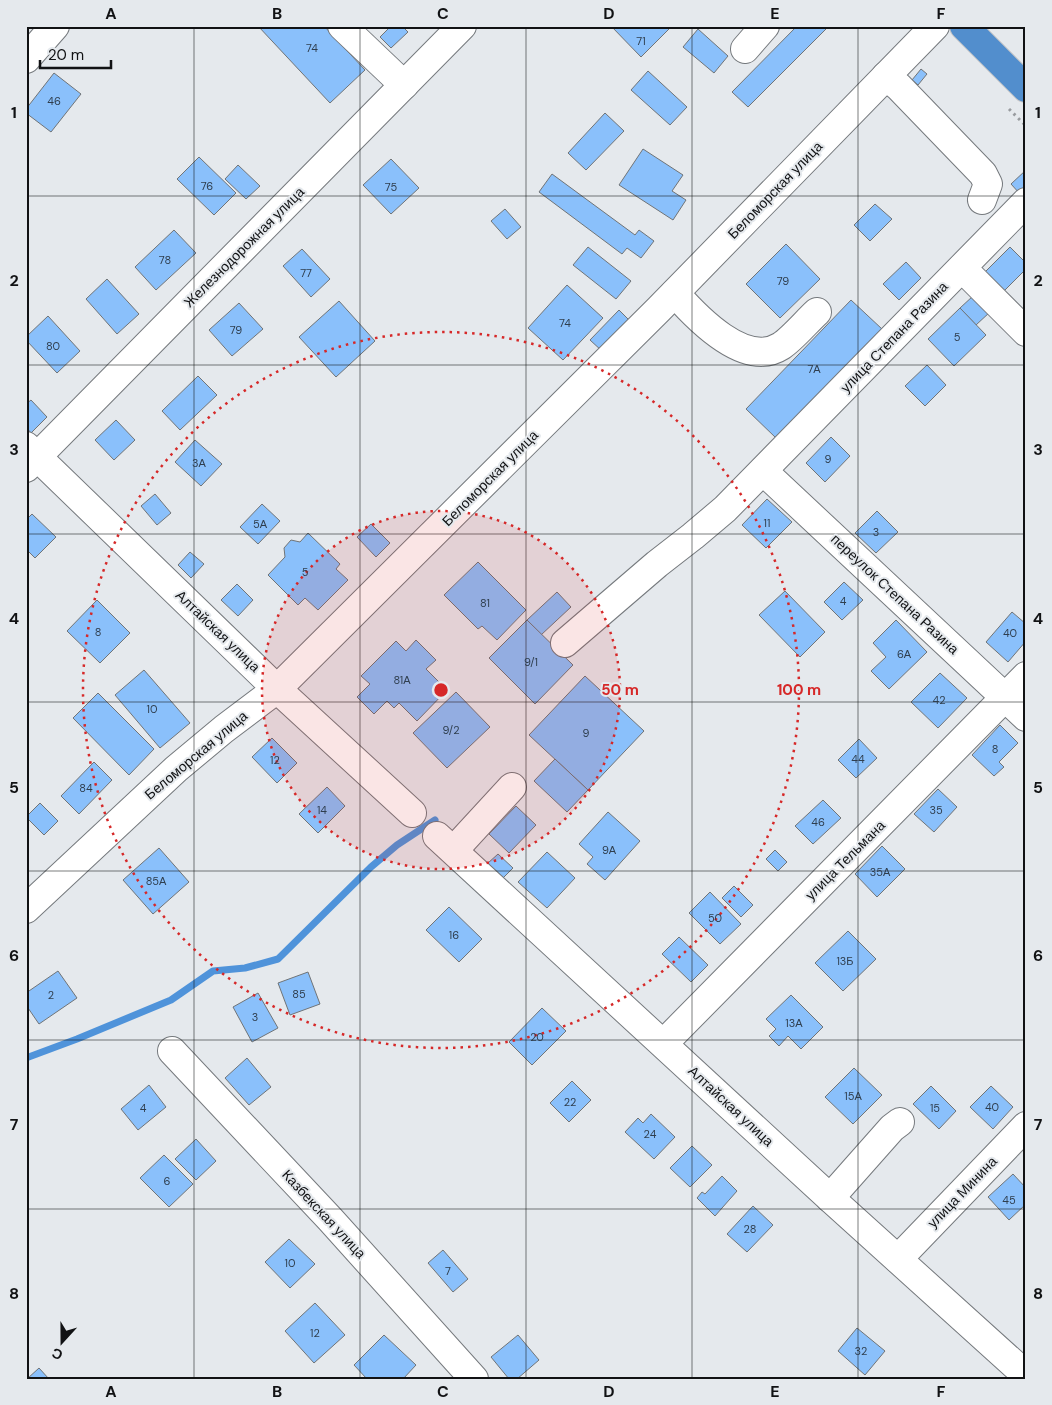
<svg xmlns="http://www.w3.org/2000/svg" width="1052" height="1405" font-family="'DM Sans',sans-serif">
  <style>
    .lines { fill: none; stroke-linecap: round; stroke-linejoin: round }
    .stream { stroke: #4f93da; stroke-width: 7 }
    .building { fill: #8ac0fb; stroke: #707477 }
    .minor-casing { stroke: #75797d; stroke-width: 30 }
    .highway-casing { stroke: #c6c6c7; stroke-width: 30 }
    .path { stroke: #989b9f; stroke-width: 3; stroke-dasharray: 2.5 4; stroke-linecap: butt }
    .minor { stroke: #fff; stroke-width: 28 }
    .highway { stroke: #528ecd; stroke-width: 28 }
    .grid { fill: none; stroke: #111214; stroke-width: 1; stroke-opacity: 0.55 }
    .ring { fill: none; stroke: #d62828; stroke-width: 2.5; stroke-dasharray: 2.5 5 }
    .labels { text-anchor: middle; dominant-baseline: central; stroke-width: 4; stroke-linejoin: round; paint-order: stroke }
    .number-label { font-size: 11px; fill: #2f3e4e }
    .street-label { font-size: 14px; fill: #111214; stroke: #e5e9ed }
    .centre { fill: #d62828; stroke: #e5e9ed; stroke-width: 2.5 }
    .ring-label { font-size: 15px; text-anchor: middle; font-weight: bold; fill: #d62828; stroke: #e5e9ed; stroke-width: 4; stroke-linejoin: round; paint-order: stroke }
    .neatline { fill: none; stroke: #111214; stroke-width: 2 }
    .grid-label { font-size: 16px; text-anchor: middle; font-weight: bold; fill: #111214 }
  </style>
  <rect width="100%" height="100%" fill="#e5e9ed"/>
  <g class="lines">
    <!-- stream -->
    <polyline class="stream" points="26,1058 77,1039 171,1000 213,971 245,968 278,959 371,867 397,845 435,820"/>
  </g>
  <!-- building -->
  <g class="building">
    <polygon points="258,26 324,26 365,70 330,103"/>
    <polygon points="391,26 402,26 408,32 391,48 380,37"/>
    <polygon points="611,26 672,26 641,57"/>
    <polygon points="797,26 829,26 748,107 732,92"/>
    <polygon points="698,29 728,56 714,73 683,47"/>
    <polygon points="921,69 927,74 918,85 912,80"/>
    <polygon points="648,71 687,107 670,125 631,90"/>
    <polygon points="54,73 81,94 51,132 26,113 26,109"/>
    <polygon points="605,113 624,131 586,170 568,153"/>
    <polygon points="643,149 683,175 672,191 686,200 673,220 619,185"/>
    <polygon points="199,157 236,193 214,215 177,179"/>
    <polygon points="391,159 419,188 391,214 363,185"/>
    <polygon points="238,165 260,186 246,199 225,179"/>
    <polygon points="1026,170 1026,188 1020,194 1011,184"/>
    <polygon points="552,174 635,235 639,230 654,241 641,258 627,248 622,254 539,192"/>
    <polygon points="875,204 892,219 870,241 854,225"/>
    <polygon points="505,209 521,227 507,239 491,221"/>
    <polygon points="174,230 196,253 156,290 135,267"/>
    <polygon points="786,244 820,279 780,318 746,284"/>
    <polygon points="588,247 631,281 616,299 573,265"/>
    <polygon points="1010,247 1026,263 1026,269 1002,293 983,274"/>
    <polygon points="302,249 330,279 311,297 283,266"/>
    <polygon points="906,262 921,278 899,300 883,284"/>
    <polygon points="107,279 139,314 117,334 86,299"/>
    <polygon points="567,285 603,318 563,360 528,328"/>
    <polygon points="973,296 990,312 976,325 960,308"/>
    <polygon points="851,300 882,329 776,438 746,409"/>
    <polygon points="339,301 375,341 336,377 299,337"/>
    <polygon points="239,303 263,329 232,356 209,330"/>
    <polygon points="960,308 986,335 954,366 928,339"/>
    <polygon points="619,310 630,321 602,351 590,340"/>
    <polygon points="48,316 80,351 57,373 26,340 26,337"/>
    <polygon points="927,365 946,385 925,406 905,386"/>
    <polygon points="198,376 217,395 180,430 162,411"/>
    <polygon points="31,400 47,417 31,433 26,427 26,404"/>
    <polygon points="116,420 135,440 114,460 95,440"/>
    <polygon points="831,437 850,456 825,482 806,463"/>
    <polygon points="195,440 222,464 201,486 175,462"/>
    <polygon points="155,494 171,513 157,525 141,506"/>
    <polygon points="767,499 792,522 766,548 742,525"/>
    <polygon points="262,504 280,521 258,544 240,527"/>
    <polygon points="877,511 898,532 876,553 855,533"/>
    <polygon points="32,514 56,537 35,558 26,549 26,520"/>
    <polygon points="371,524 390,543 376,557 357,537"/>
    <polygon points="308,533 340,564 336,569 348,580 318,610 305,598 298,605 268,575 285,557 284,548 291,540 300,542"/>
    <polygon points="190,552 204,564 191,578 178,565"/>
    <polygon points="478,562 526,610 497,640 482,626 478,629 444,595"/>
    <polygon points="844,582 863,600 842,620 824,602"/>
    <polygon points="237,584 253,600 238,616 221,600"/>
    <polygon points="785,591 825,632 800,657 759,615"/>
    <polygon points="557,592 571,607 541,635 527,620"/>
    <polygon points="97,600 130,633 100,663 67,631"/>
    <polygon points="1012,612 1026,624 1026,641 1008,662 986,642"/>
    <polygon points="527,620 573,665 535,704 489,658"/>
    <polygon points="896,620 927,652 889,689 871,671 886,657 873,643"/>
    <polygon points="416,640 436,660 426,669 447,690 417,721 399,703 394,708 387,701 374,714 357,697 370,684 361,676 396,641 406,651"/>
    <polygon points="144,670 190,723 160,748 115,695"/>
    <polygon points="940,673 967,698 938,728 911,702"/>
    <polygon points="585,676 644,731 588,790 529,735"/>
    <polygon points="456,692 490,727 447,768 413,733"/>
    <polygon points="98,693 154,749 129,775 73,718"/>
    <polygon points="1000,725 1018,743 999,762 1004,767 994,776 972,755"/>
    <polygon points="272,738 297,763 277,783 252,757"/>
    <polygon points="859,739 877,758 856,778 838,760"/>
    <polygon points="555,759 588,790 567,812 534,781"/>
    <polygon points="94,762 112,780 79,814 61,796"/>
    <polygon points="327,787 345,806 318,833 299,814"/>
    <polygon points="938,789 957,807 934,832 914,814"/>
    <polygon points="823,800 841,818 813,844 795,826"/>
    <polygon points="40,803 58,821 44,835 26,817"/>
    <polygon points="516,806 536,825 509,853 489,834"/>
    <polygon points="608,812 640,841 605,880 587,864 593,857 579,844"/>
    <polygon points="882,846 905,869 877,897 855,874"/>
    <polygon points="159,848 189,882 153,914 123,880"/>
    <polygon points="775,850 787,862 778,871 766,859"/>
    <polygon points="547,852 575,878 547,908 518,882"/>
    <polygon points="498,854 513,868 503,878 488,863"/>
    <polygon points="734,886 753,905 741,917 722,898"/>
    <polygon points="710,892 741,924 720,944 689,913"/>
    <polygon points="449,907 482,939 459,962 426,930"/>
    <polygon points="848,931 876,959 843,991 815,963"/>
    <polygon points="679,937 708,965 691,982 662,954"/>
    <polygon points="58,971 77,998 39,1024 26,1005 26,993"/>
    <polygon points="308,972 320,1004 290,1015 278,983"/>
    <polygon points="258,993 278,1028 252,1042 233,1007"/>
    <polygon points="791,995 823,1027 801,1049 788,1036 779,1046 769,1036 776,1029 766,1019"/>
    <polygon points="542,1008 566,1031 532,1065 509,1042"/>
    <polygon points="247,1058 271,1087 249,1105 225,1078"/>
    <polygon points="854,1068 882,1095 853,1124 825,1097"/>
    <polygon points="572,1081 591,1100 569,1122 550,1103"/>
    <polygon points="149,1085 166,1107 138,1130 121,1109"/>
    <polygon points="931,1086 956,1111 939,1129 913,1104"/>
    <polygon points="991,1086 1013,1107 993,1129 970,1107"/>
    <polygon points="651,1114 675,1137 654,1159 625,1132 638,1118 643,1123"/>
    <polygon points="196,1139 216,1161 196,1180 175,1159"/>
    <polygon points="692,1146 712,1165 690,1187 670,1168"/>
    <polygon points="164,1155 193,1184 169,1207 140,1178"/>
    <polygon points="1013,1174 1026,1188 1026,1204 1009,1220 988,1197"/>
    <polygon points="722,1176 737,1191 715,1216 697,1198 702,1192 705,1194"/>
    <polygon points="753,1206 773,1225 747,1252 727,1234"/>
    <polygon points="289,1239 315,1264 290,1288 265,1262"/>
    <polygon points="443,1250 468,1279 453,1292 428,1263"/>
    <polygon points="315,1303 345,1335 314,1363 285,1331"/>
    <polygon points="857,1328 885,1351 865,1375 838,1351"/>
    <polygon points="384,1335 416,1365 403,1379 367,1379 354,1365"/>
    <polygon points="518,1335 539,1360 517,1379 509,1379 491,1357"/>
    <polygon points="39,1368 49,1379 27,1379"/>
  </g>
  <g class="lines">
    <!-- minor casing -->
    <g class="minor-casing">
      <g id="minor">
        <polyline points="342,26 404,85"/>
        <polyline points="745,49 765,26"/>
        <polyline points="26,59 55,26"/>
        <polyline points="886,76 899,87 983,174 988,184 982,200"/>
        <polyline points="962,268 1026,332"/>
        <path d="M675 293C696 317 745 369 781 346 792 339 807 321 817 312"/>
        <polyline points="26,446 277,689 412,813"/>
        <polyline points="26,468 462,26"/>
        <polyline points="763,471 1026,717"/>
        <polyline points="565,643 657,564 693,536 725,509 1026,202"/>
        <polyline points="437,836 830,1198 1026,1375"/>
        <polyline points="454,850 512,787"/>
        <polyline points="26,909 176,769 224,729 277,689 659,309 935,26"/>
        <polyline points="664,1043 1026,676"/>
        <polyline points="172,1051 330,1219 474,1379"/>
        <polyline points="830,1198 892,1128 900,1122"/>
        <polyline points="898,1259 1026,1126"/>
      </g>
    </g>
    <!-- highway casing -->
    <g class="highway-casing">
      <polyline id="highway" points="964,26 1026,88"/>
    </g>
    <!-- path -->
    <polyline class="path" points="1009,109 1026,126"/>
    <!-- minor -->
    <use href="#minor" class="minor"/>
    <!-- highway -->
    <use href="#highway" class="highway"/>
  </g>
  <!-- grid -->
  <path class="grid" d="M194 26V1379M360 26V1379M526 26V1379M692 26V1379M858 26V1379M26 196H1026M26 365H1026M26 534H1026M26 702H1026M26 871H1026M26 1040H1026M26 1209H1026"/>
  <!-- distance rings -->
  <circle cx="441" cy="690" r="179" fill="#d62828" fill-opacity=".12"/>
  <g class="ring">
    <circle cx="441" cy="690" r="179"/>
    <circle cx="441" cy="690" r="358"/>
  </g>
  <g class="labels">
    <!-- number labels -->
    <g class="number-label">
      <text x="641" y="41">71</text>
      <text x="312" y="48">74</text>
      <text x="54" y="101">46</text>
      <text x="207" y="186">76</text>
      <text x="391" y="187">75</text>
      <text x="165" y="260">78</text>
      <text x="306" y="273">77</text>
      <text x="783" y="281">79</text>
      <text x="565" y="323">74</text>
      <text x="236" y="330">79</text>
      <text x="957" y="337">5</text>
      <text x="53" y="346">80</text>
      <text x="814" y="369">7А</text>
      <text x="828" y="459">9</text>
      <text x="199" y="463">3А</text>
      <text x="767" y="523">11</text>
      <text x="260" y="524">5А</text>
      <text x="876" y="532">3</text>
      <text x="305" y="572">5</text>
      <text x="843" y="601">4</text>
      <text x="485" y="603">81</text>
      <text x="98" y="632">8</text>
      <text x="1010" y="633">40</text>
      <text x="904" y="654">6А</text>
      <text x="531" y="662">9/1</text>
      <text x="402" y="680">81А</text>
      <text x="939" y="700">42</text>
      <text x="152" y="709">10</text>
      <text x="451" y="730">9/2</text>
      <text x="586" y="733">9</text>
      <text x="995" y="749">8</text>
      <text x="858" y="759">44</text>
      <text x="275" y="760">12</text>
      <text x="86" y="788">84</text>
      <text x="322" y="810">14</text>
      <text x="936" y="810">35</text>
      <text x="818" y="822">46</text>
      <text x="609" y="850">9А</text>
      <text x="880" y="872">35А</text>
      <text x="156" y="881">85А</text>
      <text x="715" y="918">50</text>
      <text x="454" y="935">16</text>
      <text x="845" y="961">13Б</text>
      <text x="299" y="994">85</text>
      <text x="51" y="995">2</text>
      <text x="255" y="1017">3</text>
      <text x="794" y="1023">13А</text>
      <text x="537" y="1037">20</text>
      <text x="853" y="1096">15А</text>
      <text x="570" y="1102">22</text>
      <text x="992" y="1107">40</text>
      <text x="143" y="1108">4</text>
      <text x="935" y="1108">15</text>
      <text x="650" y="1134">24</text>
      <text x="167" y="1181">6</text>
      <text x="1009" y="1200">45</text>
      <text x="750" y="1229">28</text>
      <text x="290" y="1263">10</text>
      <text x="448" y="1271">7</text>
      <text x="315" y="1333">12</text>
      <text x="861" y="1351">32</text>
    </g>
    <!-- street labels -->
    <g class="street-label">
      <text transform="translate(775 190) rotate(-46)">Беломорская улица</text>
      <text transform="translate(244 247) rotate(-45)">Железнодорожная улица</text>
      <text transform="translate(894 337) rotate(-46)">улица Степана Разина</text>
      <text transform="translate(490 478) rotate(-45)">Беломорская улица</text>
      <text transform="translate(895 594) rotate(43)">переулок Степана Разина</text>
      <text transform="translate(218 631) rotate(44)">Алтайская улица</text>
      <text transform="translate(196 755) rotate(-40)">Беломорская улица</text>
      <text transform="translate(845 860) rotate(-45)">улица Тельмана</text>
      <text transform="translate(731 1106) rotate(43)">Алтайская улица</text>
      <text transform="translate(962 1192) rotate(-46)">улица Минина</text>
      <text transform="translate(324 1214) rotate(47)">Казбекская улица</text>
    </g>
  </g>
  <circle cx="441" cy="690" r="8" class="centre"/>
  <g class="ring-label">
    <text x="620" y="695">50 m</text>
    <text x="799" y="695">100 m</text>
  </g>
  <!-- border -->
  <rect width="1052" height="1405" fill="none" stroke="#e5e9ed" stroke-width="55"/>
  <!-- north arrow -->
  <g transform="translate(62 1342) rotate(201)" stroke="#e5e9ed" stroke-width="4" paint-order="stroke">
  <path d="M0-4L9 19L0 12L-9 19Z" fill="#111214"/>
  <text y="-8" font-size="14" font-weight="bold" text-anchor="middle" fill="#111214">С</text>
  </g>
  <!-- scale -->
  <path d="M40 60v8h71v-8" fill="none" stroke="#111214" stroke-width="2.5"/>
  <text x="48" y="60" font-size="15" fill="#111214" stroke="#e5e9ed" stroke-width="4" paint-order="stroke">20 m</text>
  <rect x="28" y="28" width="996" height="1350" class="neatline"/>
  <g class="grid-label">
    <text x="111" y="19">A</text>
    <text x="277" y="19">B</text>
    <text x="443" y="19">C</text>
    <text x="609" y="19">D</text>
    <text x="775" y="19">E</text>
    <text x="941" y="19">F</text>
    <text x="14" y="118">1</text>
    <text x="1038" y="118">1</text>
    <text x="14" y="286">2</text>
    <text x="1038" y="286">2</text>
    <text x="14" y="455">3</text>
    <text x="1038" y="455">3</text>
    <text x="14" y="624">4</text>
    <text x="1038" y="624">4</text>
    <text x="14" y="793">5</text>
    <text x="1038" y="793">5</text>
    <text x="14" y="961">6</text>
    <text x="1038" y="961">6</text>
    <text x="14" y="1130">7</text>
    <text x="1038" y="1130">7</text>
    <text x="14" y="1299">8</text>
    <text x="1038" y="1299">8</text>
    <text x="111" y="1397">A</text>
    <text x="277" y="1397">B</text>
    <text x="443" y="1397">C</text>
    <text x="609" y="1397">D</text>
    <text x="775" y="1397">E</text>
    <text x="941" y="1397">F</text>
  </g>
</svg>
